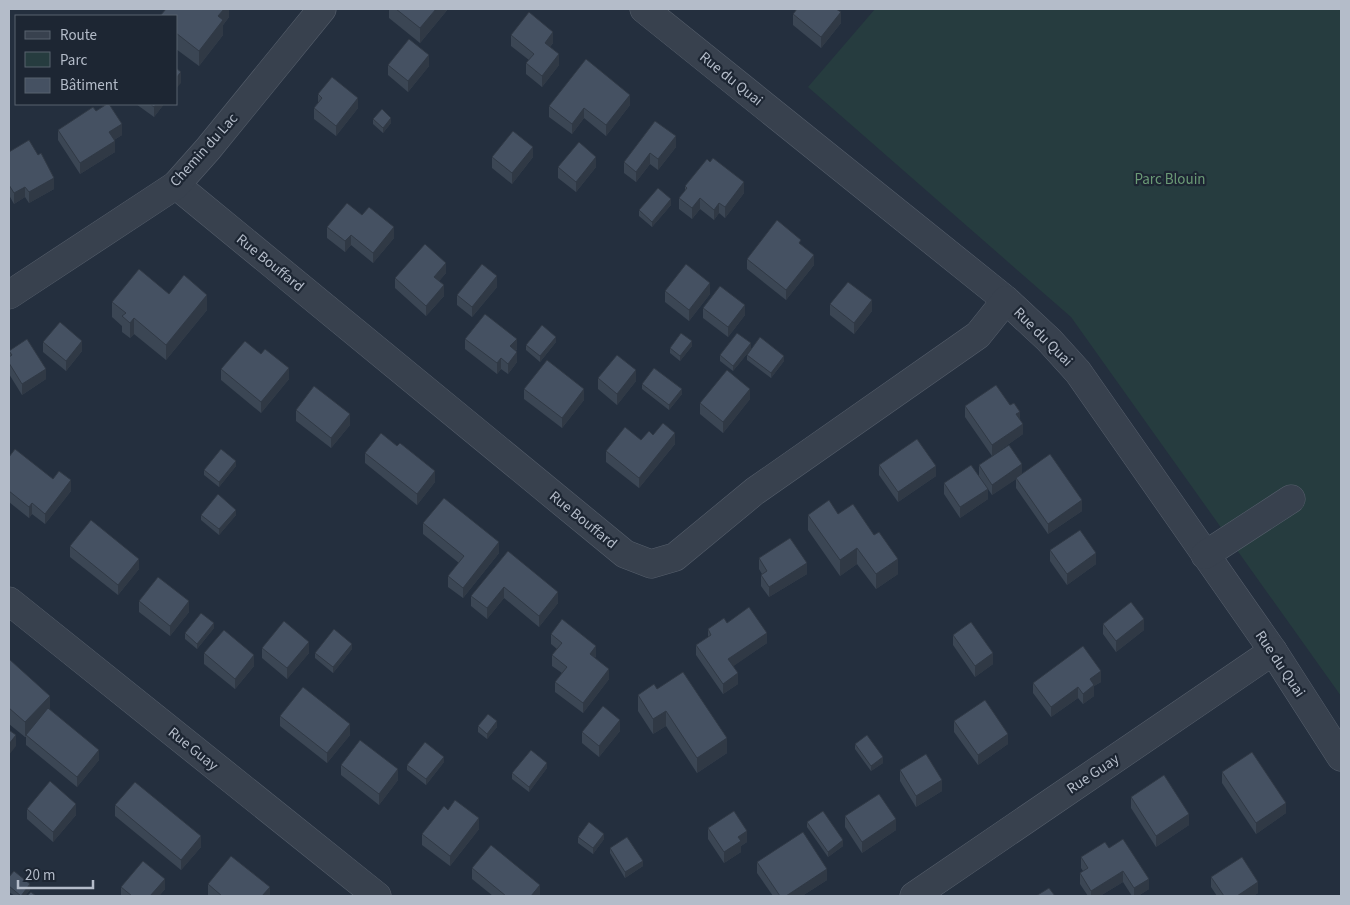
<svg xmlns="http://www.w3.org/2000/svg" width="1350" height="905" font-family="'Source Sans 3',sans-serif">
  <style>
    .green { fill: #263c3f }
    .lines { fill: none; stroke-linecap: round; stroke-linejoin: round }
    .minor-casing { stroke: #565f6c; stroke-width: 29 }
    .minor { stroke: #38414e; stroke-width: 28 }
    .wall { fill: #3b4654 }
    .shaded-wall { fill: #303945 }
    .building { fill: #455162; stroke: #303945 }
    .labels { text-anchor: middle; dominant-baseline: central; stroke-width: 4.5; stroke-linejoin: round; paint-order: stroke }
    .street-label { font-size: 15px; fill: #b4bcc9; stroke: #1d2633 }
    .park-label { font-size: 15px; fill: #6b9a76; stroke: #1d2633 }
  </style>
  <rect width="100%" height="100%" fill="#242f3e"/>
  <!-- green -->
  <polygon class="green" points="875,9 1341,9 1341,696 1071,317 808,87"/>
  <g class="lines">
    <!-- minor casing -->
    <g class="minor-casing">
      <g id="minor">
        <polyline points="644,9 1006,300 1049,340 1078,372 1273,651 1341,757"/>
        <polyline points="176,185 625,554 651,564 675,557 755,491 978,335 1006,300"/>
        <polyline points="9,295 176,185 208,149 322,9"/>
        <polyline points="1205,555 1291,499"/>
        <polyline points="9,601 377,896"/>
        <polyline points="914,896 1273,651"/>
      </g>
    </g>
    <!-- minor -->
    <use href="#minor" class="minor"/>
  </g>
  <!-- wall -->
  <g class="wall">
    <polygon points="229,9 229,17 223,25 223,35 199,66 176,49 176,16"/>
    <polygon points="389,9 448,9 420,43 389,18"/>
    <polygon points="793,14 841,23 821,48 793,25"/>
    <polygon points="511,35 553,43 550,47 559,65 542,87 526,74 526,63 529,60 511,46"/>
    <polygon points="388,65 429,66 408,92 388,75"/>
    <polygon points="318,94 358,108 336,136 314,119 314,108 318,103"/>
    <polygon points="136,104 164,104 154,117"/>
    <polygon points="630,105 606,136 584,118 572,134 549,117 549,106"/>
    <polygon points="96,111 122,135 114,140 115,152 80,174 58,140 58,130"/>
    <polygon points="373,119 391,123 383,133 373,124"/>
    <polygon points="676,136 676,147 658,170 650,164 636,182 624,173 624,162"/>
    <polygon points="9,152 54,189 29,203 25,197 14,204 9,195"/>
    <polygon points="492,157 533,157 512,184 492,168"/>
    <polygon points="558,167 596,167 576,192 558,178"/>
    <polygon points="685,186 744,193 725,218 719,213 714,220 700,209 692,219 679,209 679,198 685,191"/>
    <polygon points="671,205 652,227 639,216 639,210"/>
    <polygon points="362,215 394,238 373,263 351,245 345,252 327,238 327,227"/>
    <polygon points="801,245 814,265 786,300 747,269 747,259"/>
    <polygon points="446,273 439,281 444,296 426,316 395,288 395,278"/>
    <polygon points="497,287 472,317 457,305 457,295"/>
    <polygon points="665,291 710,294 689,321 665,302"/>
    <polygon points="169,294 207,310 166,360 134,334 130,338 122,332 122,326 112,317 112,302"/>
    <polygon points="830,304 872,311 854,334 830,315"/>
    <polygon points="703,308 745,315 728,337 703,318"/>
    <polygon points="465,339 517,349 516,351 517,362 508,374 501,369 497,374 465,349"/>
    <polygon points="43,342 82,351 66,371 43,352"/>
    <polygon points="556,342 540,362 526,350 526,345"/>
    <polygon points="692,346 680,361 670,353 670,348"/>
    <polygon points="751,349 733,371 720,361 720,355"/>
    <polygon points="9,351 46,379 22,395 9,374"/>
    <polygon points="261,354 289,379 261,413 221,380 221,369"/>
    <polygon points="747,355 784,361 771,378 747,360"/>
    <polygon points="598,378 636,381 617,405 598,389"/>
    <polygon points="642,384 682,394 669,410 642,389"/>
    <polygon points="524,389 584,400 562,428 524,399"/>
    <polygon points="750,399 723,433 700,414 700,403"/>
    <polygon points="965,406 1020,419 1023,434 992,456 965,417"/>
    <polygon points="296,410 350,425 331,448 296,421"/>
    <polygon points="653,435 675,444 639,488 606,462 606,451 641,440"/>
    <polygon points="365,453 435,482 417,505 365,463"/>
    <polygon points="9,457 53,479 71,491 45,524 32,514 29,518 9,502"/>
    <polygon points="879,465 936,476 898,502 879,475"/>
    <polygon points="979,465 1022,473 1082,511 1048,534 1016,488 1016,479 992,495 988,489 988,499 960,518 944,494 944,483 979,476"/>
    <polygon points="236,466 219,487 204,475 204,470"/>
    <polygon points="838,514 898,574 876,589 857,564 840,576 808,530 808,515"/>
    <polygon points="201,515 236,515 219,535 201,520"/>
    <polygon points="423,523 499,553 463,598 448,587 448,576 459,563 423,534"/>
    <polygon points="70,546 139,569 118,595 70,557"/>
    <polygon points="1050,550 1096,564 1067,585 1050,561"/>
    <polygon points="508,551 558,603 539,627 504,598 487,619 471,606 471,596"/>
    <polygon points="759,558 807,574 769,597 761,586 761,575 762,574 759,569"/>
    <polygon points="139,601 189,612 170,636 139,612"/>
    <polygon points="727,623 767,643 733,666 738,684 723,694 696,655 696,645 708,637 708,629"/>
    <polygon points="1103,624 1144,630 1116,652 1103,634"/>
    <polygon points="214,628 197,649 185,639 185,633"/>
    <polygon points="551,634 596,656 595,658 609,679 583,713 555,692 555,682 562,673 552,666 552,655 557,649 551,644"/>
    <polygon points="953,635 993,664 975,677 953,645"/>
    <polygon points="262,648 309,653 287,679 262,658"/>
    <polygon points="352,649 333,673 315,658 315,653"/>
    <polygon points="204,653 254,666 235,689 204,664"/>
    <polygon points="9,659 50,710 99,760 77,787 26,745 26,737 25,737 9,724"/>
    <polygon points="1101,682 1094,686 1094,696 1083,704 1078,698 1051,717 1033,693 1033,683"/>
    <polygon points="657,689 727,753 697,773 666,726 653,734 638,711 638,695"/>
    <polygon points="280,716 350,735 327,763 280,726"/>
    <polygon points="954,721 1008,744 978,765 954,732"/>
    <polygon points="478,726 497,727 487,739 478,732"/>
    <polygon points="620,731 599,757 582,743 582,732"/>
    <polygon points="855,744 883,763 871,771 855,749"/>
    <polygon points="444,762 426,785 407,770 407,765"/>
    <polygon points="341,765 398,780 379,805 341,775"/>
    <polygon points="547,768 529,792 512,779 512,773"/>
    <polygon points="900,770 942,791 916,807 900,781"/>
    <polygon points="1222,772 1286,813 1256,834 1222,783"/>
    <polygon points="1131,797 1189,825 1156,847 1131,808"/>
    <polygon points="115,805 201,847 181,870 115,816"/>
    <polygon points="27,809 76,815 53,842 27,819"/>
    <polygon points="448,810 479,829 450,866 422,845 422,834"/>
    <polygon points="845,816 896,830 862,853 845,827"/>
    <polygon points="807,822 843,846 828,857 807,827"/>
    <polygon points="708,828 747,842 741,846 741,852 724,863 708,839"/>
    <polygon points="578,837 604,839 593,854 578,843"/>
    <polygon points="610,848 643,866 625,878 610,853"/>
    <polygon points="1109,848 1149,889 1138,896 1132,896 1123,882 1100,896 1088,896 1080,884 1080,873 1083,871 1081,868 1081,857"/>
    <polygon points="757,862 827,880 802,896 773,896 757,873"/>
    <polygon points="472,868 540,895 540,896 493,896 472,879"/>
    <polygon points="9,877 30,890 25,896 15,896 9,892"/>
    <polygon points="1211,877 1258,893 1253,896 1217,896 1211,887"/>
    <polygon points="208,884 270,896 209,896 208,895"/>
    <polygon points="121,887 165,889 159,896 121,896"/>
  </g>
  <!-- shaded-wall -->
  <g class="shaded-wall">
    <polygon points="224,9 229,9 229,17 223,25 223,35 199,66 199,51 218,16"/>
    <polygon points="436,9 448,9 420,43 420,28"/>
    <polygon points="841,12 841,23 821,48 821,37"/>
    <polygon points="553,32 553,43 545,53 545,43"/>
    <polygon points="559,54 559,65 542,87 542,76"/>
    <polygon points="429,55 429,66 408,92 408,81"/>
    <polygon points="181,72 181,83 176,89 176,78"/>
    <polygon points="630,95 630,105 606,136 606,125"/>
    <polygon points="358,98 358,108 336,136 336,126"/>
    <polygon points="156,104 164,104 154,117 154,107"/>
    <polygon points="584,108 584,118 572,134 572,124"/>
    <polygon points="391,118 391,123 383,133 383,128"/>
    <polygon points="122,124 122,135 109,143 109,132"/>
    <polygon points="676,136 676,147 658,170 658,159"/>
    <polygon points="115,141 115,152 80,174 80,163"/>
    <polygon points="533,147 533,157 512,184 512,173"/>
    <polygon points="650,153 650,164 636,182 636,172"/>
    <polygon points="596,157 596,167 576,192 576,182"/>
    <polygon points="54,178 54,189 29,203 29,192"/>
    <polygon points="744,182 744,193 725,218 725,207"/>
    <polygon points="25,187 25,197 14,204 14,193"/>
    <polygon points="700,198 700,209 692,219 692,208"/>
    <polygon points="671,199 671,205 652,227 652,222"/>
    <polygon points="719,203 719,213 714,220 714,210"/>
    <polygon points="394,227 394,238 373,263 373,253"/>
    <polygon points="351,235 351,245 345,252 345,241"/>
    <polygon points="814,255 814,265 786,300 786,290"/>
    <polygon points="446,263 446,273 434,287 434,277"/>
    <polygon points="497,276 497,287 472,317 472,307"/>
    <polygon points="710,283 710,294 689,321 689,310"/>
    <polygon points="444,285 444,296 426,316 426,306"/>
    <polygon points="207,295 207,310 166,360 166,345"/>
    <polygon points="872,300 872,311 854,334 854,323"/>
    <polygon points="745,305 745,315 728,337 728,327"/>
    <polygon points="134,318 134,334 130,338 130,323"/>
    <polygon points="556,337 556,342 540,362 540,356"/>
    <polygon points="517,339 517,349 510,357 510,346"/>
    <polygon points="82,341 82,351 66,371 66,361"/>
    <polygon points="692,341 692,346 680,361 680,356"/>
    <polygon points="751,343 751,349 733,371 733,366"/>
    <polygon points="517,352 517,362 508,374 508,364"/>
    <polygon points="784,356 784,361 771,378 771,373"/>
    <polygon points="501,358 501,369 497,374 497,363"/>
    <polygon points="289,368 289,379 261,413 261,402"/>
    <polygon points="46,369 46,379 22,395 22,384"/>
    <polygon points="636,370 636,381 617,405 617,394"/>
    <polygon points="584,389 584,400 562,428 562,418"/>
    <polygon points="682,389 682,394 669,410 669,405"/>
    <polygon points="750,389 750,399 723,433 723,422"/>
    <polygon points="1020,412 1020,422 1016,414"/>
    <polygon points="350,414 350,425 331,448 331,438"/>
    <polygon points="1023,424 1023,434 992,456 992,445"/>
    <polygon points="675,433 675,444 639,488 639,478"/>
    <polygon points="236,461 236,466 219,487 219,482"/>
    <polygon points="1022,464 1022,475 992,495 992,485"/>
    <polygon points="936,466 936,476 898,502 898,492"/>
    <polygon points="435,471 435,482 417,505 417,494"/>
    <polygon points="71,480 71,491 45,524 45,514"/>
    <polygon points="988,489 988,499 960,518 960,507"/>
    <polygon points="1082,500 1082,511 1048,534 1048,524"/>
    <polygon points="32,503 32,514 29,518 29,507"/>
    <polygon points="236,510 236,515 219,535 219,529"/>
    <polygon points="499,542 499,553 463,598 463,588"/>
    <polygon points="857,548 857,564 840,576 840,560"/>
    <polygon points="1096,553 1096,564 1067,585 1067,574"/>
    <polygon points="139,559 139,569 118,595 118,585"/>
    <polygon points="898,559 898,574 876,589 876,574"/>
    <polygon points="807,563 807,574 769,597 769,587"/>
    <polygon points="504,587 504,598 487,619 487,608"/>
    <polygon points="558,592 558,603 539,627 539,616"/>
    <polygon points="189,601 189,612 170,636 170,626"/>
    <polygon points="1144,619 1144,630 1116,652 1116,641"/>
    <polygon points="214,623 214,628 197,649 197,644"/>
    <polygon points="767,633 767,643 728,670 728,659"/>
    <polygon points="309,642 309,653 287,679 287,668"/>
    <polygon points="352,644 352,649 333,673 333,667"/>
    <polygon points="596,646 596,656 590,664 590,654"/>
    <polygon points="993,653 993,664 975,677 975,666"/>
    <polygon points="254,655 254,666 235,689 235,679"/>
    <polygon points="609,669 609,679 583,713 583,703"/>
    <polygon points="1101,671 1101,682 1094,686 1094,696 1083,704 1083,694 1090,679"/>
    <polygon points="738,673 738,684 723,694 723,684"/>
    <polygon points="1078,687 1078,698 1051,717 1051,707"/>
    <polygon points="50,696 50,712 26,735 25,737 25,722"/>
    <polygon points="666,711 666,726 653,734 653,719"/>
    <polygon points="620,720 620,731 599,757 599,746"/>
    <polygon points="497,721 497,727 487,739 487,734"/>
    <polygon points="350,724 350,735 327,763 327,753"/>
    <polygon points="1008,734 1008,744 978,765 978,755"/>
    <polygon points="16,735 16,746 9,755 9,744"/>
    <polygon points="727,738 727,753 697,773 697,758"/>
    <polygon points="99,750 99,760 77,787 77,777"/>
    <polygon points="444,757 444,762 426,785 426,779"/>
    <polygon points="883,757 883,763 871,771 871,766"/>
    <polygon points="547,763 547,768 529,792 529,787"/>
    <polygon points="398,769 398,780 379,805 379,794"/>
    <polygon points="942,780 942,791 916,807 916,796"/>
    <polygon points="1286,803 1286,813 1256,834 1256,823"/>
    <polygon points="76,804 76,815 53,842 53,832"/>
    <polygon points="1189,814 1189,825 1156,847 1156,836"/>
    <polygon points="479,818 479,829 450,866 450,856"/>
    <polygon points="896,819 896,830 862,853 862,842"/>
    <polygon points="747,831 747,842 741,846 741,852 724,863 724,852 738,837"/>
    <polygon points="604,834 604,839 593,854 593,848"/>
    <polygon points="201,836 201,847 181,870 181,860"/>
    <polygon points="843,840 843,846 828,857 828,852"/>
    <polygon points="643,861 643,866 625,878 625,872"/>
    <polygon points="827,869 827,880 802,896 786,896"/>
    <polygon points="1123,871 1123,882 1100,896 1091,896 1091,891"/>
    <polygon points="165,879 165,889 159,896 150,896"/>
    <polygon points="1149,879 1149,889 1138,896 1134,896 1134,888"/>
    <polygon points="1258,882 1258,893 1253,896 1237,896"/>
    <polygon points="30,884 30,890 25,896 21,896"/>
    <polygon points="540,885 540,896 531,896"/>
    <polygon points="270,887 270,896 262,896"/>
  </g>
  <!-- building -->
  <g class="building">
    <polygon points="166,9 224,9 218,16 223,20 199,51 176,33 176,16 160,16"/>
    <polygon points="396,9 436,9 420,28"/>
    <polygon points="797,9 836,9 841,12 821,37 793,14"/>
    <polygon points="529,12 553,32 545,43 559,54 542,76 526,63 534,54 511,35"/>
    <polygon points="409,39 429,55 408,81 388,65"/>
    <polygon points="586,59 630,95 606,125 584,108 572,124 549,106"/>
    <polygon points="176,68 181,72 176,78"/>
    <polygon points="332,77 358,98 336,126 314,108 322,98 318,94"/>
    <polygon points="107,104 109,104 122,124 109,132 115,141 80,163 58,130 93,107 96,111"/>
    <polygon points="150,104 156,104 154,107"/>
    <polygon points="382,109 391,118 383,128 373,119"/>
    <polygon points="655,121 676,136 658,159 650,153 636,172 624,162"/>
    <polygon points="513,131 533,147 512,173 492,157"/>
    <polygon points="29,140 38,155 41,153 54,178 29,192 25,187 14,193 9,185 9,152"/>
    <polygon points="579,142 596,157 576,182 558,167"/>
    <polygon points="713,158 744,182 725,207 719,203 714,210 700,198 692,208 679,198 687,188 685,186 707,159 710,162"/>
    <polygon points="658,188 671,199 652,222 639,210"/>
    <polygon points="347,203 362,215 369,207 394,227 373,253 351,235 345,241 327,227"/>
    <polygon points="777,220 801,240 799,243 814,255 786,290 747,259"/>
    <polygon points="425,244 446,263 434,277 444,285 426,306 395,278"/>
    <polygon points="482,264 497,276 472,307 457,295"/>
    <polygon points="686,264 710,283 689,310 665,291"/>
    <polygon points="139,269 169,294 184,275 207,295 166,345 134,318 130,323 122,316 126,313 112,302"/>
    <polygon points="848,282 872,300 854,323 830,304"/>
    <polygon points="720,286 745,305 728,327 703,308"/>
    <polygon points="485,314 517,339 510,346 517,352 508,364 501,358 497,363 465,339"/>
    <polygon points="60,322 82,341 66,361 43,342"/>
    <polygon points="542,325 556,337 540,356 526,345"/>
    <polygon points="681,333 692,341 680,356 670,348"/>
    <polygon points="737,333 751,343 733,366 720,355"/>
    <polygon points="760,337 784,356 771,373 747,355"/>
    <polygon points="27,339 46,369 22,384 9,363 9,357 12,355 9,351"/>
    <polygon points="245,341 261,354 265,349 289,368 261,402 221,369"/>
    <polygon points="617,355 636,370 617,394 598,378"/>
    <polygon points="547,360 584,389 562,418 524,389"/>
    <polygon points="654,368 682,389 669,405 642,384"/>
    <polygon points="727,370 750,389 723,422 700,403"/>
    <polygon points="996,385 1010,405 1014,403 1020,412 1016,414 1023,424 992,445 965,406"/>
    <polygon points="314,386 350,414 331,438 296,410"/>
    <polygon points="663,423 675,433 639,478 606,451 625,427 641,440 649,431 653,435"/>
    <polygon points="381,433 397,446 400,443 435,471 417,494 365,453"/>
    <polygon points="917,439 936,466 898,492 879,465"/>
    <polygon points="1009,445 1022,464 992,485 979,465"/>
    <polygon points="15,449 53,479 59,471 71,480 45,514 32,503 29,507 9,491 9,457"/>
    <polygon points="221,449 236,461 219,482 204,470"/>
    <polygon points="1050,454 1082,500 1048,524 1016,478"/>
    <polygon points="971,465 988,489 960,507 944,483"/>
    <polygon points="218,494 236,510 219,529 201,515"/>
    <polygon points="444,498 499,542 463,588 448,576 464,556 423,523"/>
    <polygon points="829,500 838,514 853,504 874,535 879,532 898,559 876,574 857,548 840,560 808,515"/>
    <polygon points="91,520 139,559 118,585 70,546"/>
    <polygon points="1080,530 1096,553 1067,574 1050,550"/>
    <polygon points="790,538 807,563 769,587 761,575 767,571 759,558"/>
    <polygon points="508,551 558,592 539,616 504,587 487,608 471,596"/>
    <polygon points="158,577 189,601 170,626 139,601"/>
    <polygon points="1131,602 1144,619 1116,641 1103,624"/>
    <polygon points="749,607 767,633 728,659 738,673 723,684 696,645 711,635 708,629 724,618 727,623"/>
    <polygon points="201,613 214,623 197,644 185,633"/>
    <polygon points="562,619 596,646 590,654 609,669 583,703 555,682 567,667 552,655 562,643 551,634"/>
    <polygon points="284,621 309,642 287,668 262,648"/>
    <polygon points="971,622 993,653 975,666 953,635"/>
    <polygon points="334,629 352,644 333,667 315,653"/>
    <polygon points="224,630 254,655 235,679 204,653"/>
    <polygon points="1083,646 1101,671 1090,679 1094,685 1083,694 1078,687 1051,707 1033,683"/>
    <polygon points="9,659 50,696 25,722 9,708"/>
    <polygon points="683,672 727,738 697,758 666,711 653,719 638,695 654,684 657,689"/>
    <polygon points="303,687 350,724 327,753 280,716"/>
    <polygon points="985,700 1008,734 978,755 954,721"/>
    <polygon points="603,706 620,720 599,746 582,732"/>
    <polygon points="48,708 99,750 77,777 26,735"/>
    <polygon points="488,714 497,721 487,734 478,726"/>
    <polygon points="9,730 16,735 9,744"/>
    <polygon points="867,735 883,757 871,766 855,744"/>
    <polygon points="360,740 398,769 379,794 341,765"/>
    <polygon points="425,742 444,757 426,779 407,765"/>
    <polygon points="531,750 547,763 529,787 512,773"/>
    <polygon points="1252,752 1286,803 1256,823 1222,772"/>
    <polygon points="926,754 942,780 916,796 900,770"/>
    <polygon points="1164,775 1189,814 1156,836 1131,797"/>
    <polygon points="50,781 76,804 53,832 27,809"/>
    <polygon points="135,782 201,836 181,860 115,805"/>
    <polygon points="879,794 896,819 862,842 845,816"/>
    <polygon points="455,800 479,818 450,856 422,834 444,806 448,810"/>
    <polygon points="734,811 747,831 738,837 741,841 724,852 708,828"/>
    <polygon points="823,811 843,840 828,852 807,822"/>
    <polygon points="589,822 604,834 593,848 578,837"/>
    <polygon points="803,832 827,869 786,896 780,896 757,862"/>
    <polygon points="627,837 643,861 625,872 610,848"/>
    <polygon points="1123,839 1149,879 1134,888 1123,871 1091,891 1080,873 1088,868 1081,857 1105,842 1109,848"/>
    <polygon points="491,845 540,885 531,896 506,896 472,868"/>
    <polygon points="231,856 270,887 262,896 222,896 208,884"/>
    <polygon points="1242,857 1258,882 1237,896 1224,896 1211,877"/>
    <polygon points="143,861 165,879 150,896 132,896 121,887"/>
    <polygon points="14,871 30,884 21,896 9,886 9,877"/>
    <polygon points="1049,888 1055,896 1036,896"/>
    <polygon points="31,892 36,896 27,896"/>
  </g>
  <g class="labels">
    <!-- street labels -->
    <g class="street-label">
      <text transform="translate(731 79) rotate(39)">Rue du Quai</text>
      <text transform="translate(204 150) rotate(-48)">Chemin du Lac</text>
      <text transform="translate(270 263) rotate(39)">Rue Bouffard</text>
      <text transform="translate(1043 337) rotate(45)">Rue du Quai</text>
      <text transform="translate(583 520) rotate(39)">Rue Bouffard</text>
      <text transform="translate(1280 664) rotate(56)">Rue du Quai</text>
      <text transform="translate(193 749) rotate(39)">Rue Guay</text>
      <text transform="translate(1093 774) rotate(-34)">Rue Guay</text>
    </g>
    <!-- park labels -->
    <g class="park-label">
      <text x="1170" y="179">Parc Blouin</text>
    </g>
  </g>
  <!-- border -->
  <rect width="1350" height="905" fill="none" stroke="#b4bcc9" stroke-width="20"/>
  <!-- legend -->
  <rect x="15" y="15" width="162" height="90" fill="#1d2633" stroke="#59626f"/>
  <rect x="25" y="31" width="25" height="8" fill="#38414e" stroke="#59626f"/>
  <text x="60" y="40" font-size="15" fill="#b4bcc9">Route</text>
  <rect x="25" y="52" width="25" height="15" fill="#263c3f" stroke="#59626f"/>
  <text x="60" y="65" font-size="15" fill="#b4bcc9">Parc</text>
  <rect x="25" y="78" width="25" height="15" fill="#455162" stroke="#59626f"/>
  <text x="60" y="90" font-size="15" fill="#b4bcc9">Bâtiment</text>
  <!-- scale -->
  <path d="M18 880v8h75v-8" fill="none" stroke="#b4bcc9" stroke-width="2.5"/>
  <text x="25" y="880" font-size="15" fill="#b4bcc9" stroke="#1d2633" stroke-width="4" paint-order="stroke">20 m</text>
</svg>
